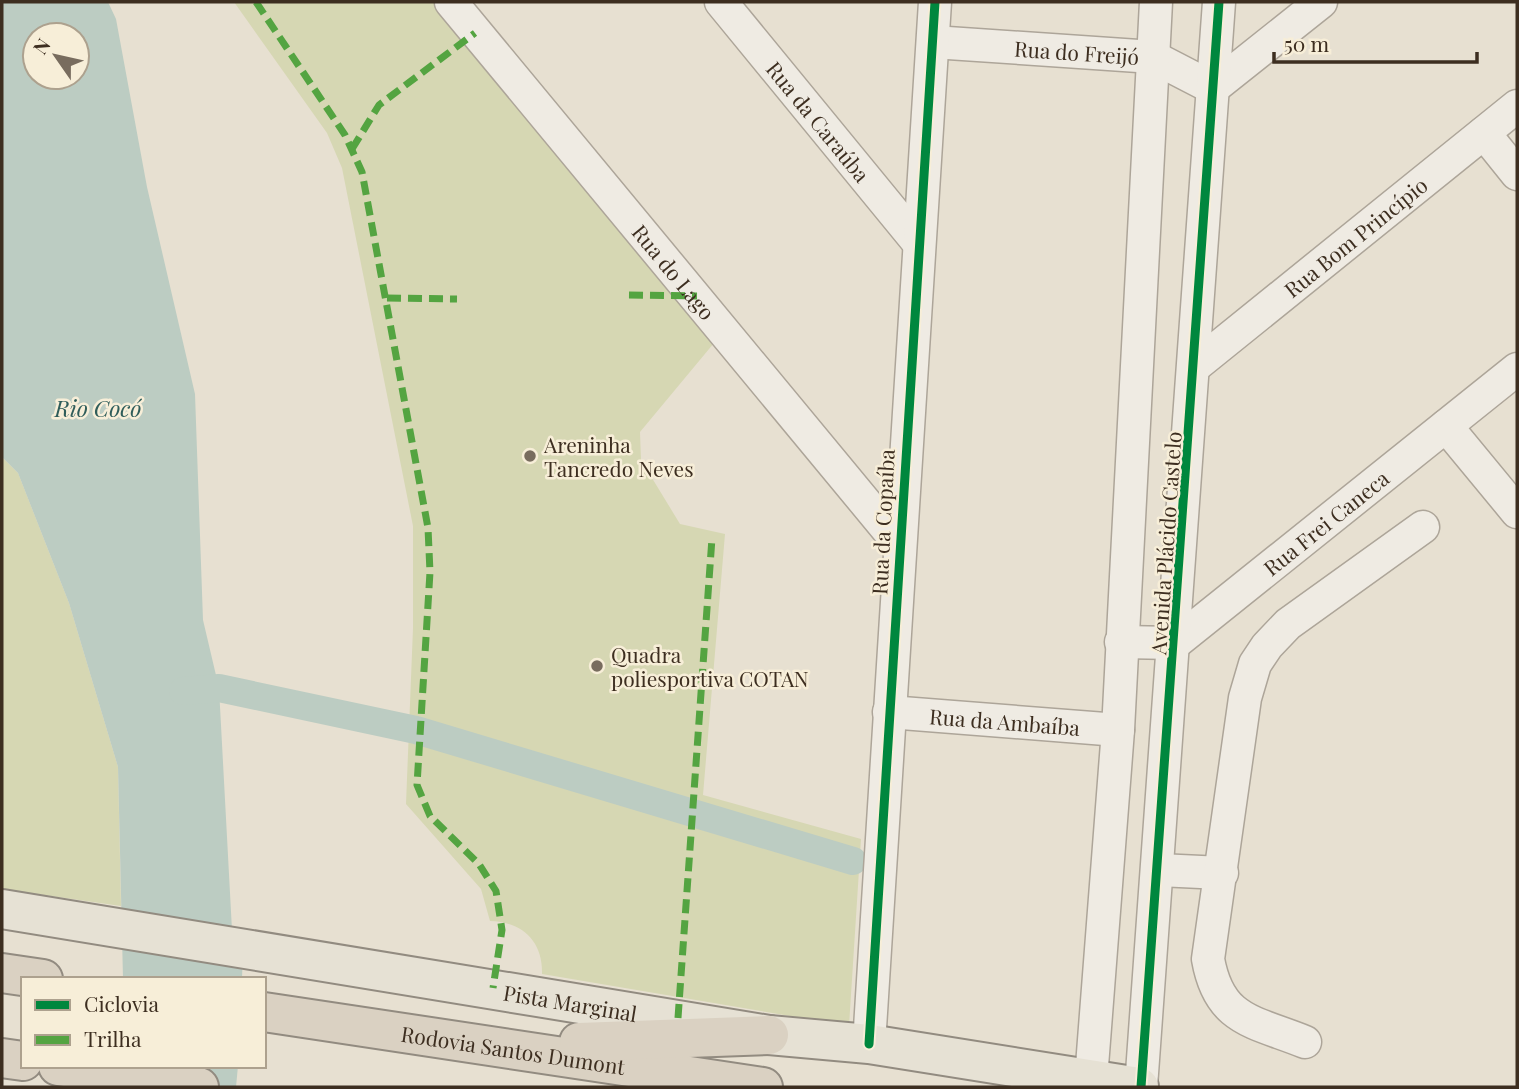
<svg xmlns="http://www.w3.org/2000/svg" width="1519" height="1089" font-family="'Playfair Display',serif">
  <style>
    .green { fill: #d6d7b3 }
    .water { fill: #bcccc2; fill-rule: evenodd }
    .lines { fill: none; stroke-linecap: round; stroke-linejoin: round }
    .canal { stroke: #bcccc2; stroke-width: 28 }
    .minor-casing { stroke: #ada599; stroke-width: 35 }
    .major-casing { stroke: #928b80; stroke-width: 42 }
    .highway-casing { stroke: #928b80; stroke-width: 42 }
    .minor { stroke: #efebe3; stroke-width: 32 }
    .major { stroke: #e6e1d4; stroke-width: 38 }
    .highway { stroke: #dad1c2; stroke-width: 38 }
    .quiet { stroke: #54a441; stroke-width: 7; stroke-dasharray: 14 7; stroke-linecap: butt }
    .cycleway-casing { stroke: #f7eed8; stroke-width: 13 }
    .cycleway { stroke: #00873e; stroke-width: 9 }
    .poi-dot { fill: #786c5e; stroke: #f7eed8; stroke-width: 2.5 }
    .labels { text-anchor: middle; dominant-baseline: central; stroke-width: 5; stroke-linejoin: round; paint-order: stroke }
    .street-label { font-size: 21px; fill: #3d2e20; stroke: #f7eed8 }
    .poi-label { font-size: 21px; fill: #3d2e20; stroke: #f7eed8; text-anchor: start }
    .water-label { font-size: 23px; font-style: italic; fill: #2f5d5a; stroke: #f7eed8 }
  </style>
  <rect width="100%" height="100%" fill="#e7e0d1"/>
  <!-- green -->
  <g class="green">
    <path d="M234 2H439L714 343 640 432 641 460 680 524 725 534 703 795 861 839 849 1026 542 974C543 941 522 922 490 921L481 889 406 804 413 628V526L342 168 327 133Z"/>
    <polygon points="2,457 18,473 69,603 118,767 121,906 2,889"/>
  </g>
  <!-- water -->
  <g class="water">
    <path d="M2 2H108L116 19 147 187 195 394 203 620 219 688 232 930 243 948 242 979H123L118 767 69 603 18 473 2 457ZM35 35H77V77H35Z"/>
    <polygon points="137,1066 238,1066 236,1087 137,1087"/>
  </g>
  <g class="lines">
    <!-- canal -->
    <polyline class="canal" points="183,691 219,688 416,730 853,861"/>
    <!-- minor casing -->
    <g class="minor-casing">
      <g id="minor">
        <path id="s1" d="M451 2 898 542"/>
        <path id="s2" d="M721 2 917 241"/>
        <path id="s3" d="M933 42 1153 57 1213 88"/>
        <polyline points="1213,88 1321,2"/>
        <polyline points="1484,133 1517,174"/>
        <path id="s4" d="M1195 366 1517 106"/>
        <polyline points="1446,426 1517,512"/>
        <path id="s5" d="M1121 642 1175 643 1517 369"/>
        <path id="s6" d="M889 712 1118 730"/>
        <polyline points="1159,870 1222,873"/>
        <path d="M1305 1042C1253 1021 1219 1021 1208 959L1245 698 1255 664 1267 646 1288 624 1423 527"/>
        <polyline points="869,1044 935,2"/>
        <polyline points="1091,1079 1118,730 1156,2"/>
        <polyline points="1141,1087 1219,2"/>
      </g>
    </g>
    <!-- major casing -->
    <g class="major-casing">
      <g id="major">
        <path id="s7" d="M2 909 769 1035 869 1044 1139 1087"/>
      </g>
    </g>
    <!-- highway casing -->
    <g class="highway-casing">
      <g id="highway">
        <polyline points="2,973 43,979"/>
        <path id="s8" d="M264 1012 763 1087"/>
        <polyline points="579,1042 769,1035"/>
        <polyline points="2,1058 23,1061"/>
        <polyline points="58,1066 199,1087"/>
      </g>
    </g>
    <!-- minor -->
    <use href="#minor" class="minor"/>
    <!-- major -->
    <use href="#major" class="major"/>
    <!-- highway -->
    <use href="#highway" class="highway"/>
    <!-- quiet -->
    <g class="quiet">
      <polyline points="256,2 345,135 362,172 428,528 430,572 417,785 430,816 479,864 496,891 502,930 493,988"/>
      <polyline points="352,149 379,105 475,33"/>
      <polyline points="629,295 697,296"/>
      <polyline points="387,298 457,299"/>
      <polyline points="678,1018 712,538"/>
    </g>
    <!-- cycleway casing -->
    <g class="cycleway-casing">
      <g id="cycleway">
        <polyline points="869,1044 935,2"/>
        <polyline points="1141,1087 1219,2"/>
      </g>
    </g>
    <!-- cycleway -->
    <use href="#cycleway" class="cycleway"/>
  </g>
  <!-- markers -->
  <g class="poi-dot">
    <circle cx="530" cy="456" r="7"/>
    <circle cx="597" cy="666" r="7"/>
  </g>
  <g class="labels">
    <!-- street labels -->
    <g class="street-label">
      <text stroke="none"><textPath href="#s3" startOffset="144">Rua do Freijó</textPath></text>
      <text stroke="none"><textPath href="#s2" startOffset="154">Rua da Caraúba</textPath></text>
      <text stroke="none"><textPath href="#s4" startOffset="206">Rua Bom Princípio</textPath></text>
      <text stroke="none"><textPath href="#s1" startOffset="350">Rua do Lago</textPath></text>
      <text transform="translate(882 522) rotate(-87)">Rua da Copaíba</text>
      <text stroke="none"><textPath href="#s5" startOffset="247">Rua Frei Caneca</textPath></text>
      <text transform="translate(1165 543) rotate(-86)">Avenida Plácido Castelo</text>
      <text stroke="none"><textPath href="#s6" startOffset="116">Rua da Ambaíba</textPath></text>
      <text stroke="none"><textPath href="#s7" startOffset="576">Pista Marginal</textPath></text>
      <text stroke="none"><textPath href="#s8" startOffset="252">Rodovia Santos Dumont</textPath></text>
    </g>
    <!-- poi labels -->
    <g class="poi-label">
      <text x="544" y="444">Areninha<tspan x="544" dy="24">Tancredo Neves</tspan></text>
      <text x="611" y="654">Quadra<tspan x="611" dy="24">poliesportiva COTAN</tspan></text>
    </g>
    <!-- water labels -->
    <g class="water-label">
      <text x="98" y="407">Rio Cocó</text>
    </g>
  </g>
  <!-- border -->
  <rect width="1519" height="1089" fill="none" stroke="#3d2e20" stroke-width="7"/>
  <!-- legend -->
  <rect x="21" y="977" width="245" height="91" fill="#f7eed8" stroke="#ada18e" stroke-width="2"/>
  <rect x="35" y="1000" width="35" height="10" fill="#00873e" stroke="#ada18e" stroke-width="2"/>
  <text x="84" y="1012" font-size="21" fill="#3d2e20">Ciclovia</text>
  <rect x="35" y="1035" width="35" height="10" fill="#54a441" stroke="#ada18e" stroke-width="2"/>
  <text x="84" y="1047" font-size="21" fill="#3d2e20">Trilha</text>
  <!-- north arrow -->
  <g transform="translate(56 56) rotate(304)"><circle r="33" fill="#f7eed8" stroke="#ada18e" stroke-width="2"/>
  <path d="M0-5L12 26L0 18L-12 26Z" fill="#786c5e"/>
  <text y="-10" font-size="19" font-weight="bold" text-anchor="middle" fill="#3d2e20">N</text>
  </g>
  <!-- scale -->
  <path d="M1274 52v10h203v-10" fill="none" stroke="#3d2e20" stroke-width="3.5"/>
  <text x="1284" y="52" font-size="21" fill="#3d2e20" stroke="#f7eed8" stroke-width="5" paint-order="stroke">50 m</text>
</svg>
